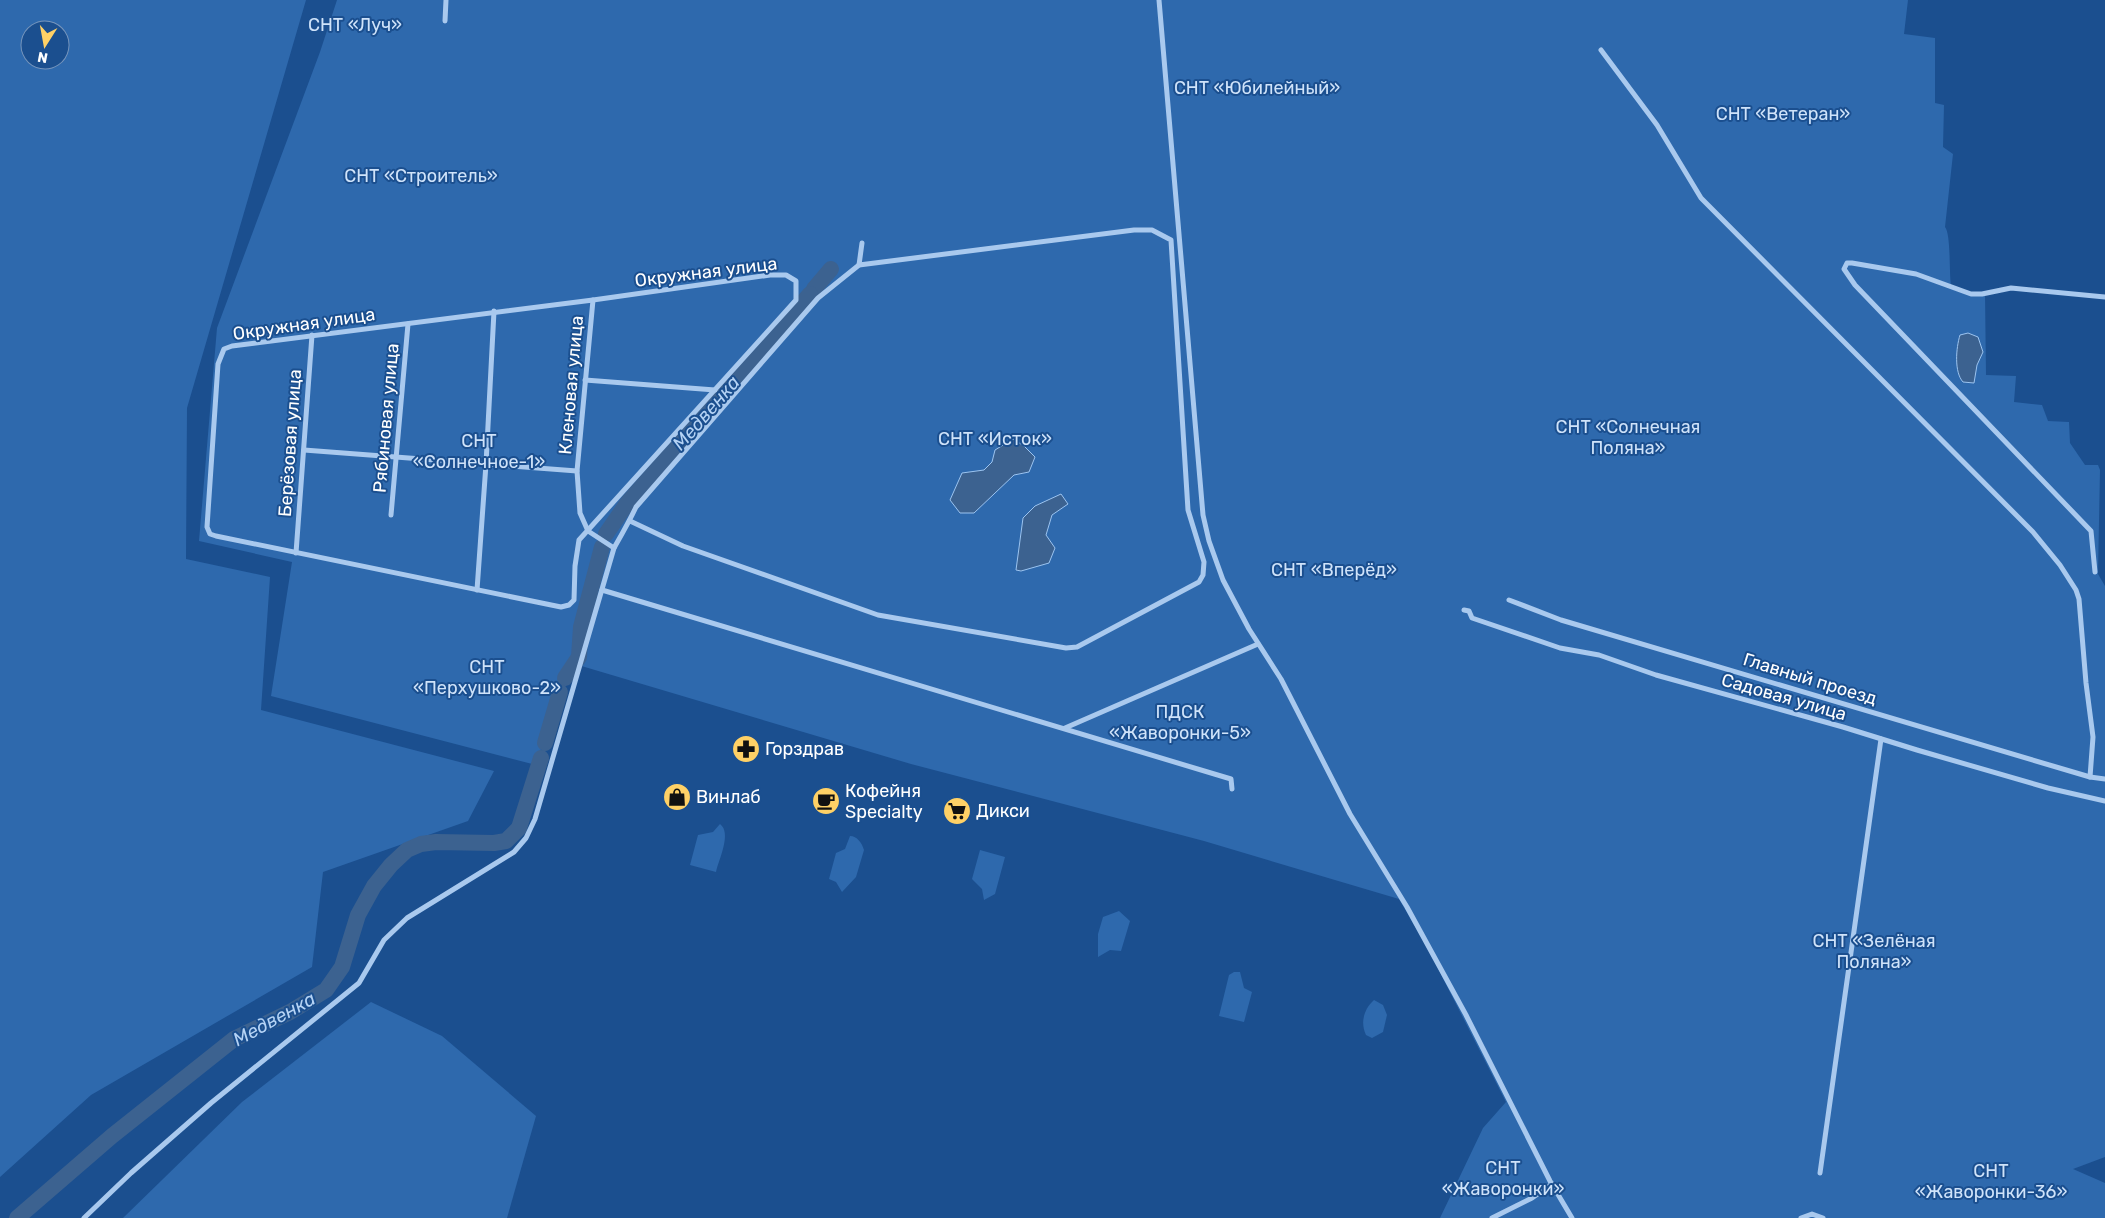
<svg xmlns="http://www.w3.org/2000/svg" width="2105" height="1218" font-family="Rubik,sans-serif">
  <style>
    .green { fill: #2e69ad; fill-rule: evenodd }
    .water { fill: #3c6290; stroke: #9cc4f0 }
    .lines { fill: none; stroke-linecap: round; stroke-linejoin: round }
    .river { stroke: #3c6290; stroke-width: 16 }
    .minor { stroke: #a9c9ee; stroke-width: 5 }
    .labels { text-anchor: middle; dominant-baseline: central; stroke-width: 4; stroke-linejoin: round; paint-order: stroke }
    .park-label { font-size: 18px; fill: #cfe3fa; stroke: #1b4f8f }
    .street-label { font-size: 18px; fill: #fff; stroke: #1b4f8f }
    .poi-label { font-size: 18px; fill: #fff; stroke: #1b4f8f; text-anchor: start }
    .water-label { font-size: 19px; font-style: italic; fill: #b5d3f5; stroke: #1b4f8f }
  </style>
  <rect width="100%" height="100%" fill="#1b4f8f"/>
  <!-- green -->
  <g class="green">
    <path d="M0 0H306L187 408 186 559 270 577 261 710 494 771 468 821 323 872 312 967 91 1095 0 1177ZM30 30H60V60H30Z"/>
    <path d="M337 0H1908L1904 34 1935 38V103L1944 105 1943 147 1953 154 1945 227C1951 234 1949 273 1951 285L1971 294 1985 293 1986 375 2016 376 2014 402 2042 405 2048 421 2069 422 2070 443 2085 465H2098L2100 470 2098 574 2105 586V1157L2073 1169 2105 1183V1218H1440L1483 1128 1506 1102 1427 947 1399 899 1204 841 911 764 568 662 536 765 271 696 292 562 199 541 217 328 320 52Z"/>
    <path d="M720 824C732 833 719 859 716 872L690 865 698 835 713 832Z"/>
    <path d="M850 836C857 836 862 843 864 850L856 877 842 892 836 882 829 879 836 853 845 849Z"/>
    <polygon points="980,850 1005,857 995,894 984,900 982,889 972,879"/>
    <polygon points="1119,911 1130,921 1121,951 1110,950 1098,957 1098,934 1103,917"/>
    <polygon points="1234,972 1240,972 1244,988 1252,992 1244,1022 1219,1016 1229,975"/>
    <path d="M1374 1000 1383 1005 1387 1015 1383 1032 1372 1038 1366 1035C1360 1022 1364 1009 1374 1000Z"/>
    <polygon points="371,1002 442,1036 536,1116 507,1218 123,1218 242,1102"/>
  </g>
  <!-- water -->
  <g class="water">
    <path d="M1968 333 1978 337 1983 352 1977 365 1974 383 1963 382C1954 372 1956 348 1960 335Z"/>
    <polygon points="1013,439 1024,446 1035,457 1029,472 1014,475 974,513 960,513 950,500 962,473 984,470 992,462 995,450"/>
    <polygon points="1061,494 1068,504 1052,515 1046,535 1055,548 1049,563 1021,571 1016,570 1023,518 1035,506"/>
  </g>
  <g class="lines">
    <!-- river -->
    <g class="river">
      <polyline points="814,289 831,269"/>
      <polyline points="606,534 628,502 810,294"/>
      <polyline points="565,678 579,657 581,627 602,547"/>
      <polyline points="545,743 560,692"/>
      <polyline points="17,1218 112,1136 234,1039 290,1012 326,990 342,967 358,915 374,886 391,865 407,850 421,844 436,842 494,843 506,841 519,828 541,758"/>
    </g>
    <!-- minor -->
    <g class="minor">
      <polyline points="1159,0 1203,515 1209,541 1223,580 1249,629 1281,679 1350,814 1407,907 1466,1015 1550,1181 1572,1218"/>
      <polyline points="445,21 446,0"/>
      <polyline points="1601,50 1657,125 1701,198 2033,532 2060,565 2076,590 2079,599 2086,683 2093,737 2090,777"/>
      <polyline points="859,265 862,243"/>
      <polygon points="770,275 786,275 796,281 796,300 579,540 575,566 574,600 569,605 561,607 216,536 210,534 207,527 218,364 224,349 232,346 593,300"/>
      <polyline points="593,300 577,471 580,513 588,531 614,548"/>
      <polyline points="585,380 715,390"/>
      <polyline points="304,450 577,471"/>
      <polyline points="391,515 408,324"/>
      <polyline points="296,553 312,335"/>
      <polyline points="2095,572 2091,531 1855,285 1844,269 1847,263 1852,263 1916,274 1971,294 1982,294 2011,288 2105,297"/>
      <polyline points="477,590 486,464 494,311"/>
      <polyline points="602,590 1231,779 1232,789"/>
      <polyline points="1509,600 1561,620 2090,777 2105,779"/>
      <polyline points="1464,610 1469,611 1472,618 1560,648 1599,655 1656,675 1843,727 1917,750 2048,788 2105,801"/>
      <polyline points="1065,728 1258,644"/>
      <polyline points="1820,1173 1881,739"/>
      <path d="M84 1218 131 1173 211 1103 359 983 384 940 407 918 514 852 526 838 535 819 614 548C622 534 629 522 636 507L818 298 859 265 1134 230H1152L1171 240 1188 510 1204 562 1203 575 1199 582 1077 647 1066 648 878 615 683 546 630 521"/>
      <polyline points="1492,1218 1532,1198 1552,1184"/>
      <polyline points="1801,1218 1812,1214 1823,1218"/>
    </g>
  </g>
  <!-- icons -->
  <defs>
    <g id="pharmacy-disc" transform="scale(1.4375)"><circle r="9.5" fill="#ffd166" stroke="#1b4f8f"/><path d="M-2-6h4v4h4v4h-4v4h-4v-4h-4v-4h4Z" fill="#111"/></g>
    <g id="shop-disc" transform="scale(1.4375)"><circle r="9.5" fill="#ffd166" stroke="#1b4f8f"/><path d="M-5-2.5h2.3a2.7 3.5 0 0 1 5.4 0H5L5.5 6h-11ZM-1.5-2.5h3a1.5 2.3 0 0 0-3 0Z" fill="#111"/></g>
    <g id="cafe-disc" transform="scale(1.4375)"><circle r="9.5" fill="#ffd166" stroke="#1b4f8f"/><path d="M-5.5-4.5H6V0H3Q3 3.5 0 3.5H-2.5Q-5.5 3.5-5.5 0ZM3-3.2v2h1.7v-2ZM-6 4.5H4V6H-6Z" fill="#111"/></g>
    <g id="supermarket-disc" transform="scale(1.4375)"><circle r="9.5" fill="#ffd166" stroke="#1b4f8f"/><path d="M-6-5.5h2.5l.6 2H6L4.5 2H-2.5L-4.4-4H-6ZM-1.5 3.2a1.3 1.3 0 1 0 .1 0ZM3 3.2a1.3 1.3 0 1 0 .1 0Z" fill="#111"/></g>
  </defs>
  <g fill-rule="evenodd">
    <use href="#pharmacy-disc" x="746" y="749"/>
    <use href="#shop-disc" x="677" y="797"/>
    <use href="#cafe-disc" x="826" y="801"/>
    <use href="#supermarket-disc" x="957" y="811"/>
  </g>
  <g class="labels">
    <!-- park labels -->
    <g class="park-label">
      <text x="355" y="25">СНТ «Луч»</text>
      <text x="1257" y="88">СНТ «Юбилейный»</text>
      <text x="1783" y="114">СНТ «Ветеран»</text>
      <text x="421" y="176">СНТ «Строитель»</text>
      <text x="1628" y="427">СНТ «Солнечная<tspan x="1628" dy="21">Поляна»</tspan></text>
      <text x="995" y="439">СНТ «Исток»</text>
      <text x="479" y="441">СНТ<tspan x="479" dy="21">«Солнечное-1»</tspan></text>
      <text x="1334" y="570">СНТ «Вперёд»</text>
      <text x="487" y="667">СНТ<tspan x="487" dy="21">«Перхушково-2»</tspan></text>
      <text x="1180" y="712">ПДСК<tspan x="1180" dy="21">«Жаворонки-5»</tspan></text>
      <text x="1874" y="941">СНТ «Зелёная<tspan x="1874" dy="21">Поляна»</tspan></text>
      <text x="1503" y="1168">СНТ<tspan x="1503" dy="21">«Жаворонки»</tspan></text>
      <text x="1991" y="1171">СНТ<tspan x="1991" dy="21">«Жаворонки-36»</tspan></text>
    </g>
    <!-- street labels -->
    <g class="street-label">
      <text transform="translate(706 272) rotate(-7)">Окружная улица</text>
      <text transform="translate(304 324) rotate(-8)">Окружная улица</text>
      <text transform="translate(571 385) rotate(-85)">Кленовая улица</text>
      <text transform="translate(386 418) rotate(-85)">Рябиновая улица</text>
      <text transform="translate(290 443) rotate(-86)">Берёзовая улица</text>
      <text transform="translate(1810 679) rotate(17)">Главный проезд</text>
      <text transform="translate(1784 697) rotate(16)">Садовая улица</text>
    </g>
    <!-- poi labels -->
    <g class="poi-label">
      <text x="765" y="749">Горздрав</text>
      <text x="845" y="791">Кофейня<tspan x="845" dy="21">Specialty</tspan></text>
      <text x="696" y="797">Винлаб</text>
      <text x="976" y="811">Дикси</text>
    </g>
    <!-- water labels -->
    <g class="water-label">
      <text transform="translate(706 413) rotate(-49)">Медвенка</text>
      <text transform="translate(274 1019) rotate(-29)">Медвенка</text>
    </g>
  </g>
  <!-- north arrow -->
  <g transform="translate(45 45) rotate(191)"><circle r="24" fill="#1b4f8f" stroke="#7695bc"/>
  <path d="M0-4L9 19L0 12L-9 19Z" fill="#ffd166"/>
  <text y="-8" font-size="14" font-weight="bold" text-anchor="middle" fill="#ffffff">N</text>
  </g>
</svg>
